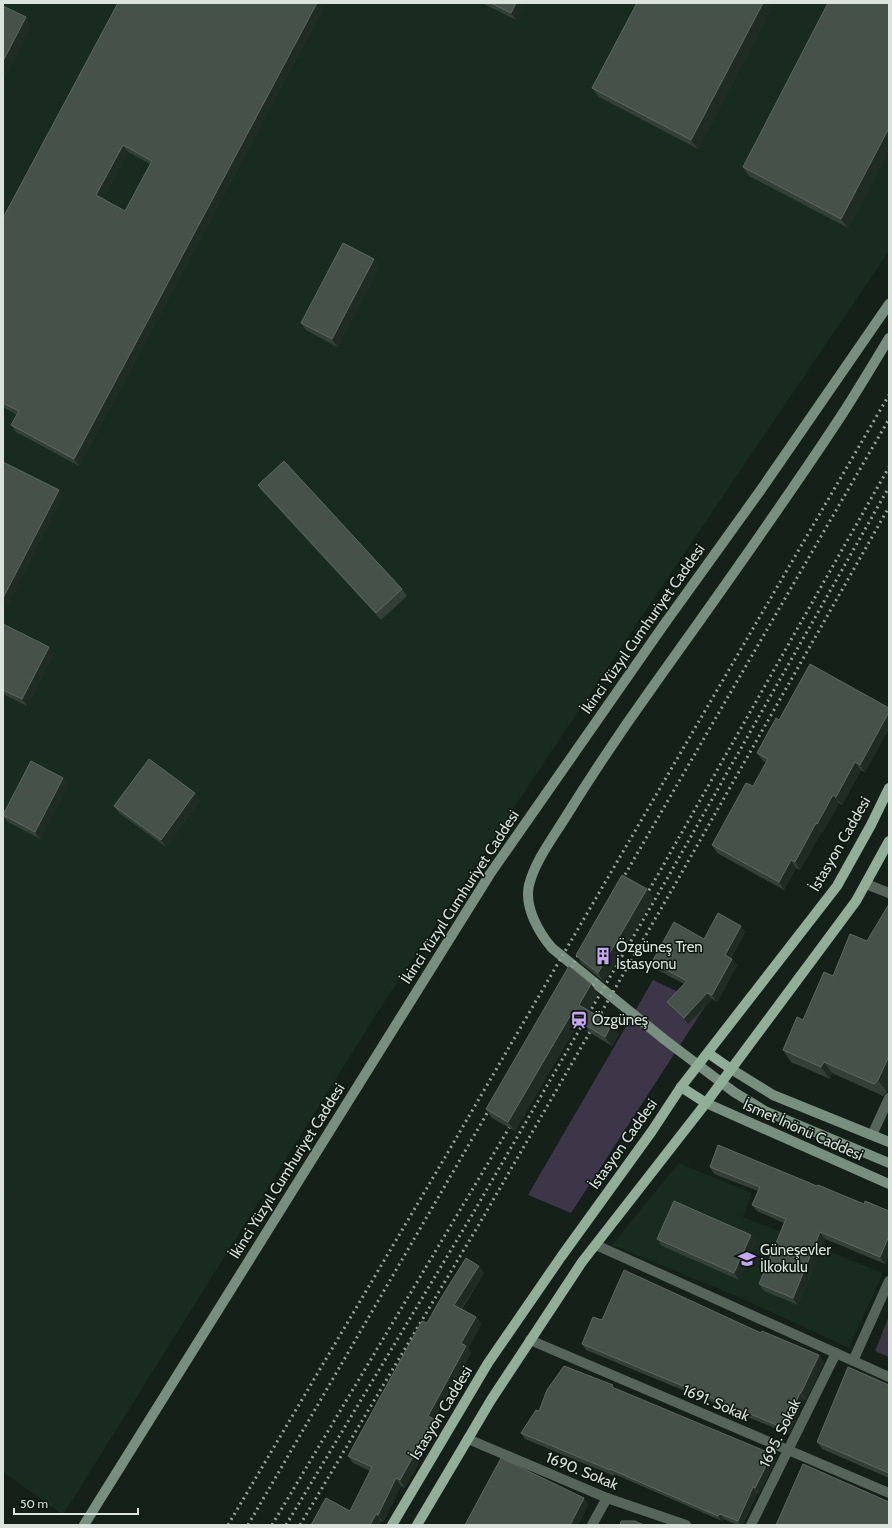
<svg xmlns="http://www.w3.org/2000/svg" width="892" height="1528" font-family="Cabin,sans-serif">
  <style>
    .built { fill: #192a1e }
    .green { fill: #3d3648 }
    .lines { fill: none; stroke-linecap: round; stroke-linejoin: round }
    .street { stroke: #57645a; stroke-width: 10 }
    .secondary { stroke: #788e7e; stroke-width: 10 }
    .primary { stroke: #91ae99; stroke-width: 10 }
    .rail { stroke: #98a19a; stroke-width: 3; stroke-dasharray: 2 4; stroke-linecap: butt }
    .wall { fill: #343f37; fill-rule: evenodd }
    .shaded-wall { fill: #1f2b23 }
    .building { fill: #465149; stroke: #5d6860; fill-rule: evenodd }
    .labels { text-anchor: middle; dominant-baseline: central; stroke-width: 3; stroke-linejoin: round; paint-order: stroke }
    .street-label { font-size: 15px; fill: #dbe3dd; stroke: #0b160f }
    .poi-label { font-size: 15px; fill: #dbe3dd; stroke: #0b160f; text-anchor: start }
  </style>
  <rect width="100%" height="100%" fill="#142018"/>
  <!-- built -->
  <g class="built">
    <polygon points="3,3 889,3 889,251 650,604 379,1010 63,1515 3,1472"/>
    <polygon points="679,1163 752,1193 743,1217 883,1273 849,1348 741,1298 612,1245"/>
  </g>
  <!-- green -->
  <g class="green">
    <polygon points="653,980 706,1005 571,1213 528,1195"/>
    <polygon points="889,1316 889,1357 875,1351"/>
  </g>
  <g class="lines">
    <!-- street -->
    <g class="street">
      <polyline points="866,884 889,893"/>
      <polyline points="872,1135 889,1098"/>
      <polyline points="596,1245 889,1377"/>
      <polyline points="530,1340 889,1493"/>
      <polyline points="853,1361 889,1281"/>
      <polyline points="468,1439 607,1498 686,1525"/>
      <polyline points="592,1525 607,1498"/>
      <polyline points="751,1525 836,1353"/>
    </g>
    <!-- secondary -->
    <g class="secondary">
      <path d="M889 338C874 363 859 388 843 413 783 505 718 595 654 685 623 728 593 773 565 818 552 839 535 861 529 885 524 907 539 933 552 948L665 1040 734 1092 765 1111 889 1163"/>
      <polyline points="731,1069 773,1095 889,1142"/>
      <polyline points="706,1103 889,1184"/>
      <polyline points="84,1525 490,874 663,626 760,491 889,304"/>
    </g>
    <!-- primary -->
    <g class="primary">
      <polyline points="708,1053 731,1069"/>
      <polyline points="681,1087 706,1103"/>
      <polyline points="392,1525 488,1363 561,1257 652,1131 681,1087 837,886 871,825 889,788"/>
      <polyline points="417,1525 491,1400 582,1262 706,1103 856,901 889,841"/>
    </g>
    <!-- rail -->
    <g class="rail">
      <polyline points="619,885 889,419"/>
      <polyline points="643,901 889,467"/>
      <polyline points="565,978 583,947"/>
      <polyline points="587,996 603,968"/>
      <polyline points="228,1525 444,1159 889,395"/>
      <polyline points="248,1525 493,1103"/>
      <polyline points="272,1525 515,1118"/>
      <polyline points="286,1525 472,1215 668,877 889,487"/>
      <polyline points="300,1525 481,1221 677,881 889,507"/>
    </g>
  </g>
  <!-- wall -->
  <g class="wall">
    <path d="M118 3H326L79 466 16 432 11 425 17 415 3 407V218ZM128 152 150 164 125 211 103 199Z"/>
    <polygon points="484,3 525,3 516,20 484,4"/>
    <polygon points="637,3 774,3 698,149 599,97 592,88"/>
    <polygon points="889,3 889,149 848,228 749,176 743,167"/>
    <polygon points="374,259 379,266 337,347 306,330 301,323"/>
    <polygon points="258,485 402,589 407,596 381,620 263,492"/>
    <polygon points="3,624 53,654 27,706 3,694"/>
    <polygon points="810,664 865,773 861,770 842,805 839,803 823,832 822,831 800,870 796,868 784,890 717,853 712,845 753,786 766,763 763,761 757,753 779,720"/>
    <polygon points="68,785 40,839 8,822 3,816 3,815"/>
    <polygon points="200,800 166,847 119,813 114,806"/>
    <polygon points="647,889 653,899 604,982 582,964 576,955"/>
    <polygon points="889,904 889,1087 887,1092 883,1096 832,1073 830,1079 791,1062 783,1050 833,976 867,941"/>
    <polygon points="745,932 731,958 737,965 717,1002 712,999 688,1024 672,1009 667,1002 684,984 656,969 652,962 704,939"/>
    <polygon points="591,984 598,994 588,1010 612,1024 619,1034 612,1046 577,1025 515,1131 492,1118 486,1109"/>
    <polygon points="710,1167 817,1186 864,1204 889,1211 889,1254 885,1264 825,1239 798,1305 764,1291 759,1284 784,1223 757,1211 752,1205 758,1191 714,1174"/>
    <polygon points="657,1239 756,1242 739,1280 662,1246"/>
    <polygon points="484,1273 462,1309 476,1317 481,1324 468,1348 471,1353 434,1420 439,1426 405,1488 401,1486 383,1522 381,1521 379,1525 311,1525 350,1511 370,1471 353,1463 348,1456"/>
    <polygon points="602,1320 824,1362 806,1400 804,1399 789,1434 586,1350 582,1344"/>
    <polygon points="889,1385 889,1478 822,1449 817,1442"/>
    <polygon points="615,1389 772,1454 776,1459 759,1494 757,1493 743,1525 737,1525 724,1519 722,1521 614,1474 614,1476 525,1439 521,1433 539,1411"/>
  </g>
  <!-- shaded-wall -->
  <g class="shaded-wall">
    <polygon points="317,3 326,3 79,466 74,459"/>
    <polygon points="516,3 525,3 516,20 511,13"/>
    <polygon points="763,3 774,3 698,149 691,140"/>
    <polygon points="26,17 32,27 3,83 3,61"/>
    <polygon points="889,128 889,149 848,228 841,219"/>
    <polygon points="123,145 128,152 101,203 96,195"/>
    <polygon points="374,259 379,266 337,347 332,339"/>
    <polygon points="59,490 63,497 3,615 3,598"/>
    <polygon points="49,647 53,654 27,706 22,699"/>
    <polygon points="889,712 889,729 865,773 860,765"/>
    <polygon points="855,762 861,770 842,805 836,797"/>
    <polygon points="63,778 68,785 40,839 35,832"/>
    <polygon points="195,793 200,800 166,847 161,840"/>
    <polygon points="833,795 839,803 823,832 817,824"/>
    <polygon points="816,823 822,831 800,870 795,862"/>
    <polygon points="791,860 796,868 784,890 779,882"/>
    <polygon points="647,889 653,899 604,982 598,973"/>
    <polygon points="741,926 745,932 729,961 725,955"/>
    <polygon points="732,959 737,965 717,1002 712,995"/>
    <polygon points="591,984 598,994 586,1014 579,1005"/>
    <polygon points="707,993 712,999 688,1024 684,1018"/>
    <polygon points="570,1016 577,1025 515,1131 508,1122"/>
    <polygon points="612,1024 619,1034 612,1046 605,1037"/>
    <polygon points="889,1056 889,1087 887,1092 878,1080"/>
    <polygon points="824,1062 832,1073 830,1079 821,1067"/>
    <polygon points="3,1186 5,1189 3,1193"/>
    <polygon points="820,1232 825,1239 798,1305 793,1298"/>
    <polygon points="751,1235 756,1242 739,1280 734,1273"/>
    <polygon points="889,1236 889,1254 885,1264 880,1257"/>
    <polygon points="479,1266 484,1273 459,1312 454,1305"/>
    <polygon points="476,1317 481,1324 468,1348 471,1353 434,1420 439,1426 405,1488 400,1480 428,1416 461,1343"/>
    <polygon points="819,1355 824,1362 806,1400 801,1393"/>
    <polygon points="800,1393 804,1399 789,1434 784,1428"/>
    <polygon points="772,1454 776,1459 759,1494 755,1488"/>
    <polygon points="396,1478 401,1486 383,1522 378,1515"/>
    <polygon points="753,1487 757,1493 743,1525 740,1525 738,1521"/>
    <polygon points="584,1498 589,1505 578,1525 570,1525"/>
    <polygon points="376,1514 381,1521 379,1525 370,1525"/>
    <polygon points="720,1514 724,1519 722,1521 718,1516"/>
  </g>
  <!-- building -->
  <g class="building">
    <path d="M118 3H317L74 459 11 425 19 411 3 403V218ZM123 145 152 161 125 211 96 195Z"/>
    <polygon points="491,3 516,3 511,13"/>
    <polygon points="637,3 763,3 691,140 592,88"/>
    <polygon points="828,3 889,3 889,128 841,219 743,167"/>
    <polygon points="3,6 26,17 3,61"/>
    <polygon points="343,243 374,259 332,339 301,323"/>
    <polygon points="284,461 402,589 376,613 258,485"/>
    <polygon points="3,462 59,490 3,598"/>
    <polygon points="3,624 49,647 22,699 3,690"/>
    <polygon points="810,664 889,708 889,712 860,765 855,762 836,797 833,795 817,824 816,823 795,862 791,860 779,882 712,845 746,783 753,786 768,759 757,753 776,718 779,720"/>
    <polygon points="149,759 195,793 161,840 114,806"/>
    <polygon points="31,761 63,778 35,832 3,815"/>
    <polygon points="622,875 647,889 598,973 576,955"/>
    <polygon points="889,904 889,1056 878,1080 874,1084 824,1062 821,1067 783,1050 797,1017 803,1020 824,972 833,976 850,934 867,941"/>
    <polygon points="718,913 741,926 725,955 732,959 712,995 707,993 684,1018 667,1002 687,981 652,962 674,922 704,939"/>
    <polygon points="569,966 591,984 579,1005 612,1024 605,1037 570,1016 508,1122 486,1109"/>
    <polygon points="718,1145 817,1186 818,1185 864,1204 865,1201 889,1211 889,1236 880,1257 820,1232 793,1298 759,1284 786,1219 752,1205 760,1187 710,1167"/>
    <polygon points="674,1201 751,1235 734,1273 657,1239"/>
    <polygon points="466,1258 479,1266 454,1305 476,1317 461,1343 466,1346 428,1416 434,1419 400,1480 396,1478 378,1515 376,1514 370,1525 311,1525 326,1498 350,1511 372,1467 348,1456 422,1321 427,1323 441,1298"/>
    <polygon points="624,1270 761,1333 762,1331 819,1355 801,1393 800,1393 784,1428 582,1344 593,1317 602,1320"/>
    <polygon points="564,1366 613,1385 612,1387 772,1454 755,1488 753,1487 738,1521 720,1514 718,1516 610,1469 610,1470 521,1433 536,1410 539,1411 547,1390"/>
    <polygon points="848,1367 889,1385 889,1473 817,1442"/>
    <polygon points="501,1458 584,1498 570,1525 465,1525"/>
    <polygon points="803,1464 889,1502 889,1525 776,1525"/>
    <polygon points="621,1521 635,1521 644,1525 620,1525"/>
  </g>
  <!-- icons -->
  <defs>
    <g id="building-bare" transform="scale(1.38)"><path d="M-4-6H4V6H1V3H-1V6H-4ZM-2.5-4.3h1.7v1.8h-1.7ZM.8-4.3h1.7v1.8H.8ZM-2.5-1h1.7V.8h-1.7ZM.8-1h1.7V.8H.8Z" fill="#c6a6f0" stroke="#0b160f" stroke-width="2.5" paint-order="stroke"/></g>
    <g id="station-bare" transform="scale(1.38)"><path d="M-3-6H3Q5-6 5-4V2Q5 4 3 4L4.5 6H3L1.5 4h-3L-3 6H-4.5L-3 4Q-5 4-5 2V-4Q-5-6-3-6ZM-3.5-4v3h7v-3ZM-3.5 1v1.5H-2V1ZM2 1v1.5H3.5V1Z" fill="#c6a6f0" stroke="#0b160f" stroke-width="2.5" paint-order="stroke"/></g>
    <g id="school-bare" transform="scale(1.38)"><path d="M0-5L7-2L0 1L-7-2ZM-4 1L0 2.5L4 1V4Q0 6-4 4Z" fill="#c6a6f0" stroke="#0b160f" stroke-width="2.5" paint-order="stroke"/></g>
  </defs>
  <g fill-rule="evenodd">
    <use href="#building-bare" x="603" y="956"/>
    <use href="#station-bare" x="579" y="1020"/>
    <use href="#school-bare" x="747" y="1259"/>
  </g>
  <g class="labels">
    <!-- street labels -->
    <g class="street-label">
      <text transform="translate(643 629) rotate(-55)">İkinci Yüzyıl Cumhuriyet Caddesi</text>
      <text transform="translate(840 844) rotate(-60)">İstasyon Caddesi</text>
      <text transform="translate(460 897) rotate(-57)">İkinci Yüzyıl Cumhuriyet Caddesi</text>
      <text transform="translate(803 1130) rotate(24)">İsmet İnönü Caddesi</text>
      <text transform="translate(623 1144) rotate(-55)">İstasyon Caddesi</text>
      <text transform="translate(287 1171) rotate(-58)">İkinci Yüzyıl Cumhuriyet Caddesi</text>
      <text transform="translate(716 1403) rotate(23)">1691. Sokak</text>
      <text transform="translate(441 1413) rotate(-59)">İstasyon Caddesi</text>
      <text transform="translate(780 1433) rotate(-64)">1695. Sokak</text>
      <text transform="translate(582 1471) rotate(22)">1690. Sokak</text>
    </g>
    <!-- poi labels -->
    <g class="poi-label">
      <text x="616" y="947">Özgüneş Tren<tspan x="616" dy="17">İstasyonu</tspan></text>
      <text x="592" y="1020">Özgüneş</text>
      <text x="760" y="1250">Güneşevler<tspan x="760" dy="17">İlkokulu</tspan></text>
    </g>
  </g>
  <!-- border -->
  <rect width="892" height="1528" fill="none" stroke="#dbe3dd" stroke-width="8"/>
  <!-- scale -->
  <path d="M14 1508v6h124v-6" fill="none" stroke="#dbe3dd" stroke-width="2"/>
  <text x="20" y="1508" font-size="12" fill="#dbe3dd" stroke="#0b160f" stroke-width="3" paint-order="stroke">50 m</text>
</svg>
